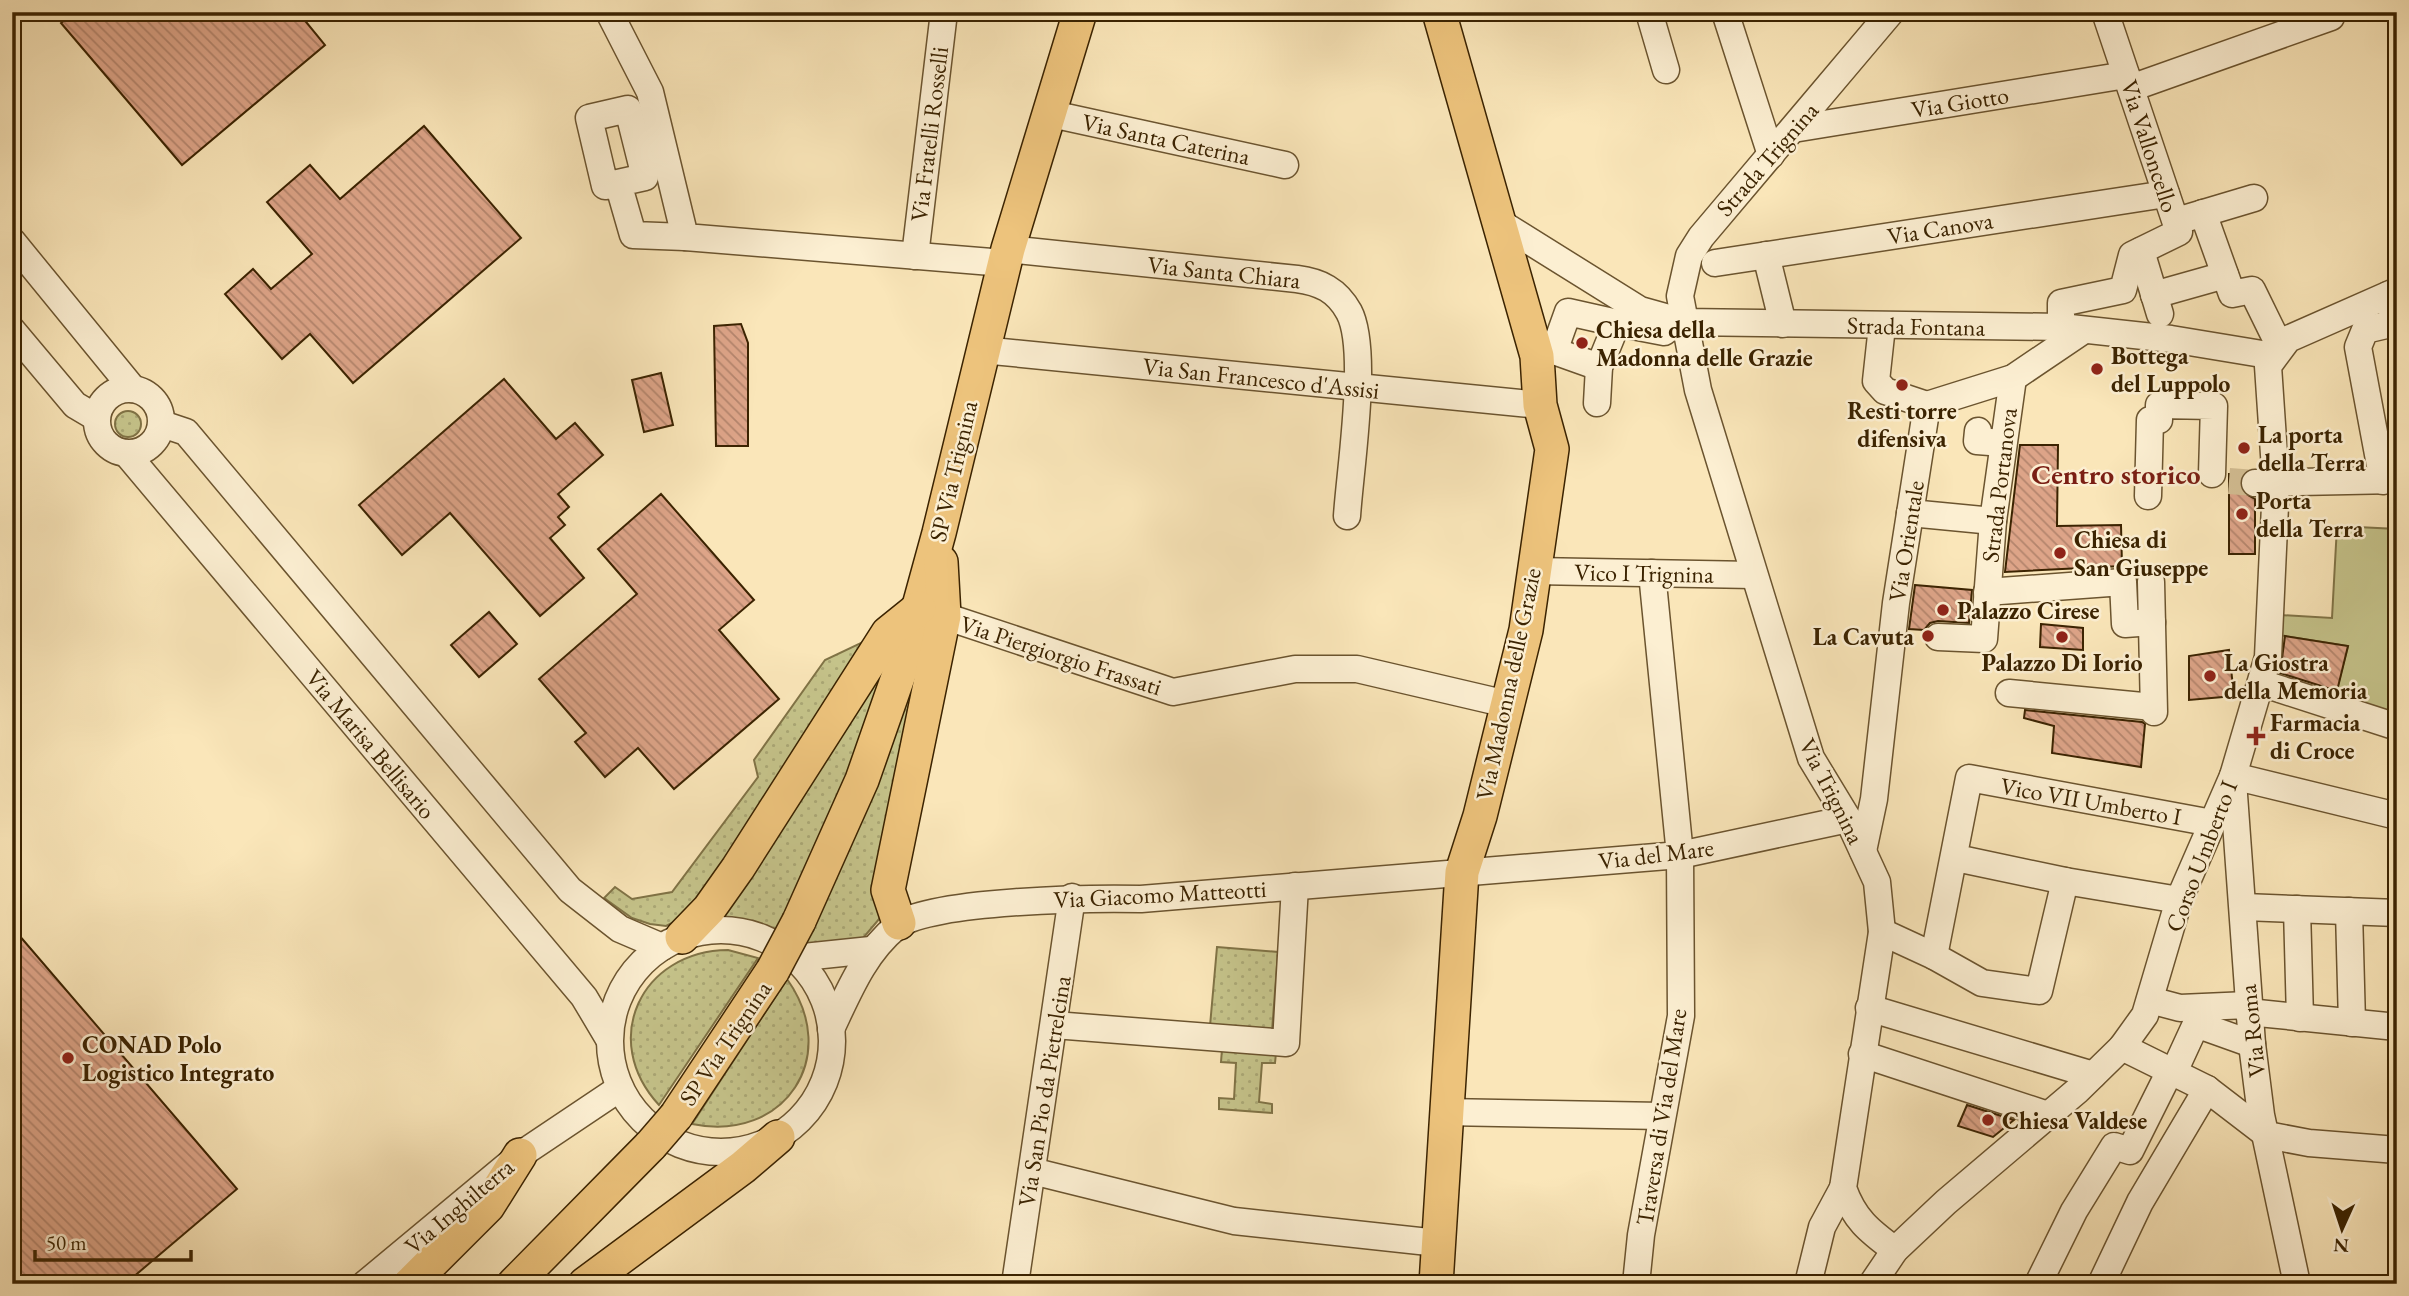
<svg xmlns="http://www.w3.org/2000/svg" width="2409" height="1296" font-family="'EB Garamond',serif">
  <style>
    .grass { fill: url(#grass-dots); stroke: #807346; stroke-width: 2 }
    .garden { fill: #c5c38a; stroke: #807346; stroke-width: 2 }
    .building { fill: url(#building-back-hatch); stroke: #3b2301; stroke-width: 2 }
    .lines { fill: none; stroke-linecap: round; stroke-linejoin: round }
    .minor-tunnel { stroke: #d4bf94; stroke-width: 26; stroke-dasharray: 26 13; stroke-linecap: butt }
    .minor-casing { stroke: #6b542f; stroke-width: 29 }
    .major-casing { stroke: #3b2301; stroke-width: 36 }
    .minor { stroke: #fcefd2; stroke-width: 26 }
    .major { stroke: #edc37c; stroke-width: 33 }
    .major-bridge-casing { stroke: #3b2301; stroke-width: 36; stroke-linecap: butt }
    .major-bridge { stroke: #edc37c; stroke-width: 33 }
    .poi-dot { fill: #8f2418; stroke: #fcefd2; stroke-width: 2.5 }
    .labels { text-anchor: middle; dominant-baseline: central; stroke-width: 5; stroke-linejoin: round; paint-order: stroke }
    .street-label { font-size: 24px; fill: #3b2301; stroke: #fcefd2 }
    .poi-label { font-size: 24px; font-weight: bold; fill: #3b2301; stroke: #fcefd2; text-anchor: start }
    .quarter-label { font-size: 28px; font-weight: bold; fill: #7a1f14; stroke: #fcefd2 }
  </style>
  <defs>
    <pattern id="grass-dots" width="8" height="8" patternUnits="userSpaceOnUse" patternTransform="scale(1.75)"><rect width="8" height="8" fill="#c5c38a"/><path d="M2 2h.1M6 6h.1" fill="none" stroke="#aaa775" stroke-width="1.8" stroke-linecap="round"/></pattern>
    <pattern id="building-back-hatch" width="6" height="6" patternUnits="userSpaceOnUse" patternTransform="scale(1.75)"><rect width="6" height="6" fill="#dda488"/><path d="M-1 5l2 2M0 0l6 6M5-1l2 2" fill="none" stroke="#b4856d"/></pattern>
  </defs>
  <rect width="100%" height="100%" fill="#fae6b9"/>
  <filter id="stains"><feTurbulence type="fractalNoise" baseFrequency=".00286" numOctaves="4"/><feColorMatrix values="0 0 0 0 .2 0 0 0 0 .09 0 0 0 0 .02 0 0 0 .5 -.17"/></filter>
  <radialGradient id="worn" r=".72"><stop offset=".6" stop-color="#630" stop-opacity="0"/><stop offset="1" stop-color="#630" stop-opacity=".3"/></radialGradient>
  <!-- grass -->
  <g class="grass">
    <circle cx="128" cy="424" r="13"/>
    <polygon points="865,641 928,667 880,918 858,944 807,949 774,931 742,924 682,918 666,926 650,924 632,918 604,898 615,887 632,899 672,892 758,777 754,760 825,660"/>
    <polygon points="1217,947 1278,952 1272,1031 1210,1026"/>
    <path d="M728 950 758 958 659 1105C599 1040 641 951 728 950Z"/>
    <path d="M787 979C842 1056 785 1143 692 1124Z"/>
    <polygon points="1222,1049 1276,1053 1275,1063 1262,1063 1259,1102 1272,1104 1272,1113 1219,1109 1219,1098 1234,1099 1236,1063 1221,1062"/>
  </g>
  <!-- garden -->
  <polygon class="garden" points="2337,526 2397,529 2397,719 2335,697 2348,646 2278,635 2280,615 2332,618"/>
  <!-- building -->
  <g class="building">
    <polygon points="74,12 298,12 325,45 182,165 61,23"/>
    <polygon points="424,126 521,238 353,383 310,334 282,359 225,294 253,269 271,289 312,254 267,202 310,165 340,199"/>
    <polygon points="741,324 748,343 748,446 716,446 714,326"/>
    <polygon points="661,373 673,425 644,432 632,380"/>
    <polygon points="504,379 556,439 575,423 603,455 558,494 569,507 558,517 565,525 550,538 584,578 540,616 450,513 402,555 359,505"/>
    <polygon points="2020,445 2058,445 2057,526 2121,525 2122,566 2005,572"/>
    <polygon points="2229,474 2243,474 2239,483 2241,491 2255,499 2255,554 2229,554"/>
    <polygon points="661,494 754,600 719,630 779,699 674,789 638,748 605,777 575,742 586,733 539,679 637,594 598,549"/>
    <polygon points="1915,585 1972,590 1969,623 1938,621 1930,623 1924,630 1909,629"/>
    <polygon points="489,612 517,644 479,677 451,645"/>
    <polygon points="2041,624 2083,628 2083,650 2040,647"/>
    <polygon points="2285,636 2348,646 2337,691 2280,673"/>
    <polygon points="2229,650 2234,696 2189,700 2189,656"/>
    <polygon points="2025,710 2142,722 2145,724 2141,767 2052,753 2054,726 2024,718"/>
    <polygon points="12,927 237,1189 125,1284 12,1284"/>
    <polygon points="1967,1105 2014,1120 1993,1137 1958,1126"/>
  </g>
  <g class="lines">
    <!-- minor-tunnel -->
    <polyline class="minor-tunnel" points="2229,481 2255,483"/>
    <!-- minor casing -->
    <g class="minor-casing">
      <g id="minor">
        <polyline points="609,12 650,92 685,237 1004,263"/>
        <polyline points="1649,12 1666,70"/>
        <polyline points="1725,12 1771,155"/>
        <path d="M1891 12 1701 237 1689 256 1680 296 1698 390 1811 758 1848 819 1877 882 1882 932 1843 1188C1854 1219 1869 1231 1895 1250"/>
        <polyline points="2131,88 2331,17"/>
        <polyline points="1047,113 1285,165"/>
        <polyline points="1793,129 2126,75"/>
        <polyline points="618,183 605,186 589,118 628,109 645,177 618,183 633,235 685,237"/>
        <polyline points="2203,213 2232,294 2252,290 2280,347"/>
        <polyline points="2187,218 2254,198"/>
        <polyline points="1499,222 1640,310 1683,322 2061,327 2171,339 2274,356"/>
        <polyline points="12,241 133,389"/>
        <path d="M1008 249 1297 279C1320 282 1337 290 1349 312 1369 350 1350 469 1347 516"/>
        <polyline points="2141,251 2160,314"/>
        <polyline points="1766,255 1783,324"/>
        <polyline points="915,256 944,12"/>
        <polyline points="1715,263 2166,194"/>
        <polyline points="2154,295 2225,275"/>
        <polyline points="1882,326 1876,381 1885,391 1927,405"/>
        <polyline points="2061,327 2061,303 2123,290 2132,255 2179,232 2105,12"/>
        <polyline points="12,330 75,405 97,418"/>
        <polyline points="982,350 1540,405"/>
        <polyline points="1554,351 1568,312 1617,323"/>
        <polyline points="1538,355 1554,351 1599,367"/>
        <circle cx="129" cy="421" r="32"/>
        <polyline points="1597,403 1599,367 1617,323 1664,332"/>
        <polyline points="162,424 186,432 570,890 620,929 662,947"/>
        <polyline points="1978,431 1977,441 2003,443"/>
        <polyline points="126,453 584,997 609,1039"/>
        <polyline points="2383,481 2358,347 2365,330 2395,323 2388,295"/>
        <polyline points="2255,483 2397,480"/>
        <polyline points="2148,496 2150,420 2159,420 2159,405 2214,406 2212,474"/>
        <polyline points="1910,513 1993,521"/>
        <polyline points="1534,571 1753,575"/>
        <polyline points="2151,582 2154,712"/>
        <polyline points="1987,592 2123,582 2125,624 2152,622"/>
        <polyline points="944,616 1173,692 1295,669 1357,669 1507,704"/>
        <polyline points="1938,637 1984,639 1993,521 2013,378"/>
        <polyline points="2261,683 2397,727"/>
        <polyline points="2009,693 2153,707"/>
        <polyline points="2233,776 2397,816"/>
        <polyline points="2233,781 2252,1044 2261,1115 2297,1284"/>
        <polyline points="1863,851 1874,799 1896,603 1927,405 2013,378 2084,330"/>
        <polyline points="1956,858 2065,881 2039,991 1982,983 1934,956 1969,778 2212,823"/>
        <polyline points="2065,881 2179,900"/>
        <polyline points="2244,907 2397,913"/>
        <polyline points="2297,909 2300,1018"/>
        <polyline points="2349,911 2352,1023"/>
        <circle cx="721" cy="1041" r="111"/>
        <polyline points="1882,932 1934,956"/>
        <polyline points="794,958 871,950"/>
        <polyline points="2150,1000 2180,1008 2248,1005"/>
        <polyline points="1869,1008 2093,1075"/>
        <polyline points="2248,1012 2397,1027"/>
        <polyline points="1054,1025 1286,1043 1295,886"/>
        <path d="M831 1029C849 991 864 953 897 926 928 900 1096 898 1141 899L1680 855 1848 819"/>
        <polyline points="2122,1047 2207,1089 2267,1135 2309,1143 2397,1150"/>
        <polyline points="1862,1054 2048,1115"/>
        <polyline points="2173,1074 2196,1024 2252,1044"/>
        <polyline points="1444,1112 1662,1116"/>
        <polyline points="1032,1171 1234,1221 1438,1243"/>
        <polyline points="365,1284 520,1155 620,1088"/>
        <polyline points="1015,1284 1072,897"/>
        <polyline points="1636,1284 1641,1235 1681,1016 1680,855 1652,573"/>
        <polyline points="1808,1284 1822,1227 1843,1188"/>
        <polyline points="1872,1284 1895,1250 1946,1202 2078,1090 2122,1047 2145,1015 2179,900 2233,776 2268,657 2276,484 2268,366 2288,339 2397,291"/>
        <polyline points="2038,1284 2074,1211 2114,1146 2130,1151 2169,1073"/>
        <polyline points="2101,1284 2140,1202 2207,1089"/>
      </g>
    </g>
    <!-- major casing -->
    <g class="major-casing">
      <g id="major">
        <polyline points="799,921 862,780 905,657 939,533 1008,249 1080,12"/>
        <polyline points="899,923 888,890 944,616 941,562"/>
        <polyline points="682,937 709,909 738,868 888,633 919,608"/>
        <polyline points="676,1116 773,970"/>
        <polyline points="410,1284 488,1206 520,1155"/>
        <polyline points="514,1284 651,1145"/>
        <polyline points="585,1284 743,1167 778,1137"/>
        <polyline points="1436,1284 1462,872 1480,816 1526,630 1552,449 1540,405 1537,356 1439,12"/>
      </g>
    </g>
    <!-- minor -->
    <use href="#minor" class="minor"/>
    <!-- major -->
    <use href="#major" class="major"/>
    <!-- major-bridge casing -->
    <g class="major-bridge-casing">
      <g id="major-bridge">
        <polyline points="773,970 799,921"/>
        <polyline points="651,1145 676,1116"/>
      </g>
    </g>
    <!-- major-bridge -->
    <use href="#major-bridge" class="major-bridge"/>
  </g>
  <!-- markers -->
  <g class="poi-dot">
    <circle cx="1582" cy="343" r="7"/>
    <circle cx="2097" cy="369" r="7"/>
    <circle cx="1902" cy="385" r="7"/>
    <circle cx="2244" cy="448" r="7"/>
    <circle cx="2242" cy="514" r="7"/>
    <circle cx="2060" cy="553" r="7"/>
    <circle cx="1943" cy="610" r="7"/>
    <circle cx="1928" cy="636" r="7"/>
    <circle cx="2062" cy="637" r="7"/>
    <circle cx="2210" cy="676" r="7"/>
    <path d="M2252.5 725.5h7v7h7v7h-7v7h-7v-7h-7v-7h7z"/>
    <circle cx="68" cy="1058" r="7"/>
    <circle cx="1988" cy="1120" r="7"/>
  </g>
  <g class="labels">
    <!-- street labels -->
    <g class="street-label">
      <text transform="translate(1960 102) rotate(-9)">Via Giotto</text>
      <text transform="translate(929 134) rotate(-83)">Via Fratelli Rosselli</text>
      <text transform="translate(1166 139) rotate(12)">Via Santa Caterina</text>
      <text transform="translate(2150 146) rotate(72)">Via Valloncello</text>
      <text transform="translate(1767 159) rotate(-49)">Strada Trignina</text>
      <text transform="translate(1940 228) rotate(-9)">Via Canova</text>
      <text transform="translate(1224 272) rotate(6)">Via Santa Chiara</text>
      <text transform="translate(1916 326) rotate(1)">Strada Fontana</text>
      <text transform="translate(1261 378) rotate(6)">Via San Francesco d'Assisi</text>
      <text transform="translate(953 471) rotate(-77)">SP Via Trignina</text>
      <text transform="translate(1999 485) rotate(-83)">Strada Portanova</text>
      <text transform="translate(1906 541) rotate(-81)">Via Orientale</text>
      <text transform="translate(1644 573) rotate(1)">Vico I Trignina</text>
      <text transform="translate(1061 655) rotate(18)">Via Piergiorgio Frassati</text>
      <text transform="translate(1508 684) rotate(-78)">Via Madonna delle Grazie</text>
      <text transform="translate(371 744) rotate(50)">Via Marisa Bellisario</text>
      <text transform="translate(1832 791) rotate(63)">Via Trignina</text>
      <text transform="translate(2091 801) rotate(10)">Vico VII Umberto I</text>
      <text transform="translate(1656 854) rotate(-7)">Via del Mare</text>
      <text transform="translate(2201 856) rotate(-69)">Corso Umberto I</text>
      <text transform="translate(1160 894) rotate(-3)">Via Giacomo Matteotti</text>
      <text transform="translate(2252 1031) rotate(-96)">Via Roma</text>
      <text transform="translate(725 1043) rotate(-56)">SP Via Trignina</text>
      <text transform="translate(1044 1091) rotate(-81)">Via San Pio da Pietrelcina</text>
      <text transform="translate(1661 1117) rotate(-81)">Traversa di Via del Mare</text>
      <text transform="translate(459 1206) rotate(-40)">Via Inghilterra</text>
    </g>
    <!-- poi labels -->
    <g class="poi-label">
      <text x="1596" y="329">Chiesa della<tspan x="1596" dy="28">Madonna delle Grazie</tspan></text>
      <text x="2111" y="355">Bottega<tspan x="2111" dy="28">del Luppolo</tspan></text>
      <text x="1902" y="410" text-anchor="middle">Resti torre<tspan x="1902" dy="28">difensiva</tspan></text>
      <text x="2258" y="434">La porta<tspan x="2258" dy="28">della Terra</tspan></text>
      <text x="2256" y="500">Porta<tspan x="2256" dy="28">della Terra</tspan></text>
      <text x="2074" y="539">Chiesa di<tspan x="2074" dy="28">San Giuseppe</tspan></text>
      <text x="1957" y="610">Palazzo Cirese</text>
      <text x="1914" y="636" text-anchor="end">La Cavuta</text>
      <text x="2062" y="662" text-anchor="middle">Palazzo Di Iorio</text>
      <text x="2224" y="662">La Giostra<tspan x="2224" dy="28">della Memoria</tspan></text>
      <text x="2270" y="722">Farmacia<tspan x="2270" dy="28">di Croce</tspan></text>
      <text x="82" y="1044">CONAD Polo<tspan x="82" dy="28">Logistico Integrato</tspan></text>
      <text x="2002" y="1120">Chiesa Valdese</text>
    </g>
    <!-- quarter labels -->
    <g class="quarter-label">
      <text x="2116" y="474">Centro storico</text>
    </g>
  </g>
  <!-- margin -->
  <rect width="2409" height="1296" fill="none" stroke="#fae6b9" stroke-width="42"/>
  <rect x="14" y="14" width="2381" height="1268" fill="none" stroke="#3b2301" stroke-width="3.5"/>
  <rect x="21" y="21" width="2367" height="1254" fill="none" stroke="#3b2301" stroke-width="2"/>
  <!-- north arrow -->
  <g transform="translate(2342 1229) rotate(183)" stroke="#fcefd2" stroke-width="5" paint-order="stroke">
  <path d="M0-5L12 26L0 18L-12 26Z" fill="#3b2301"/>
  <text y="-10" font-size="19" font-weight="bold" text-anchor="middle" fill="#3b2301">N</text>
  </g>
  <!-- scale -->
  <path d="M35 1250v10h156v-10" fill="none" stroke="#3b2301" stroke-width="3.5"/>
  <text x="46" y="1250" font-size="21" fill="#3b2301" stroke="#fcefd2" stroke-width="5" paint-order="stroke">50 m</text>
  <rect width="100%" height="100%" filter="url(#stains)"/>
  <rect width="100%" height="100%" fill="url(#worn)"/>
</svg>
